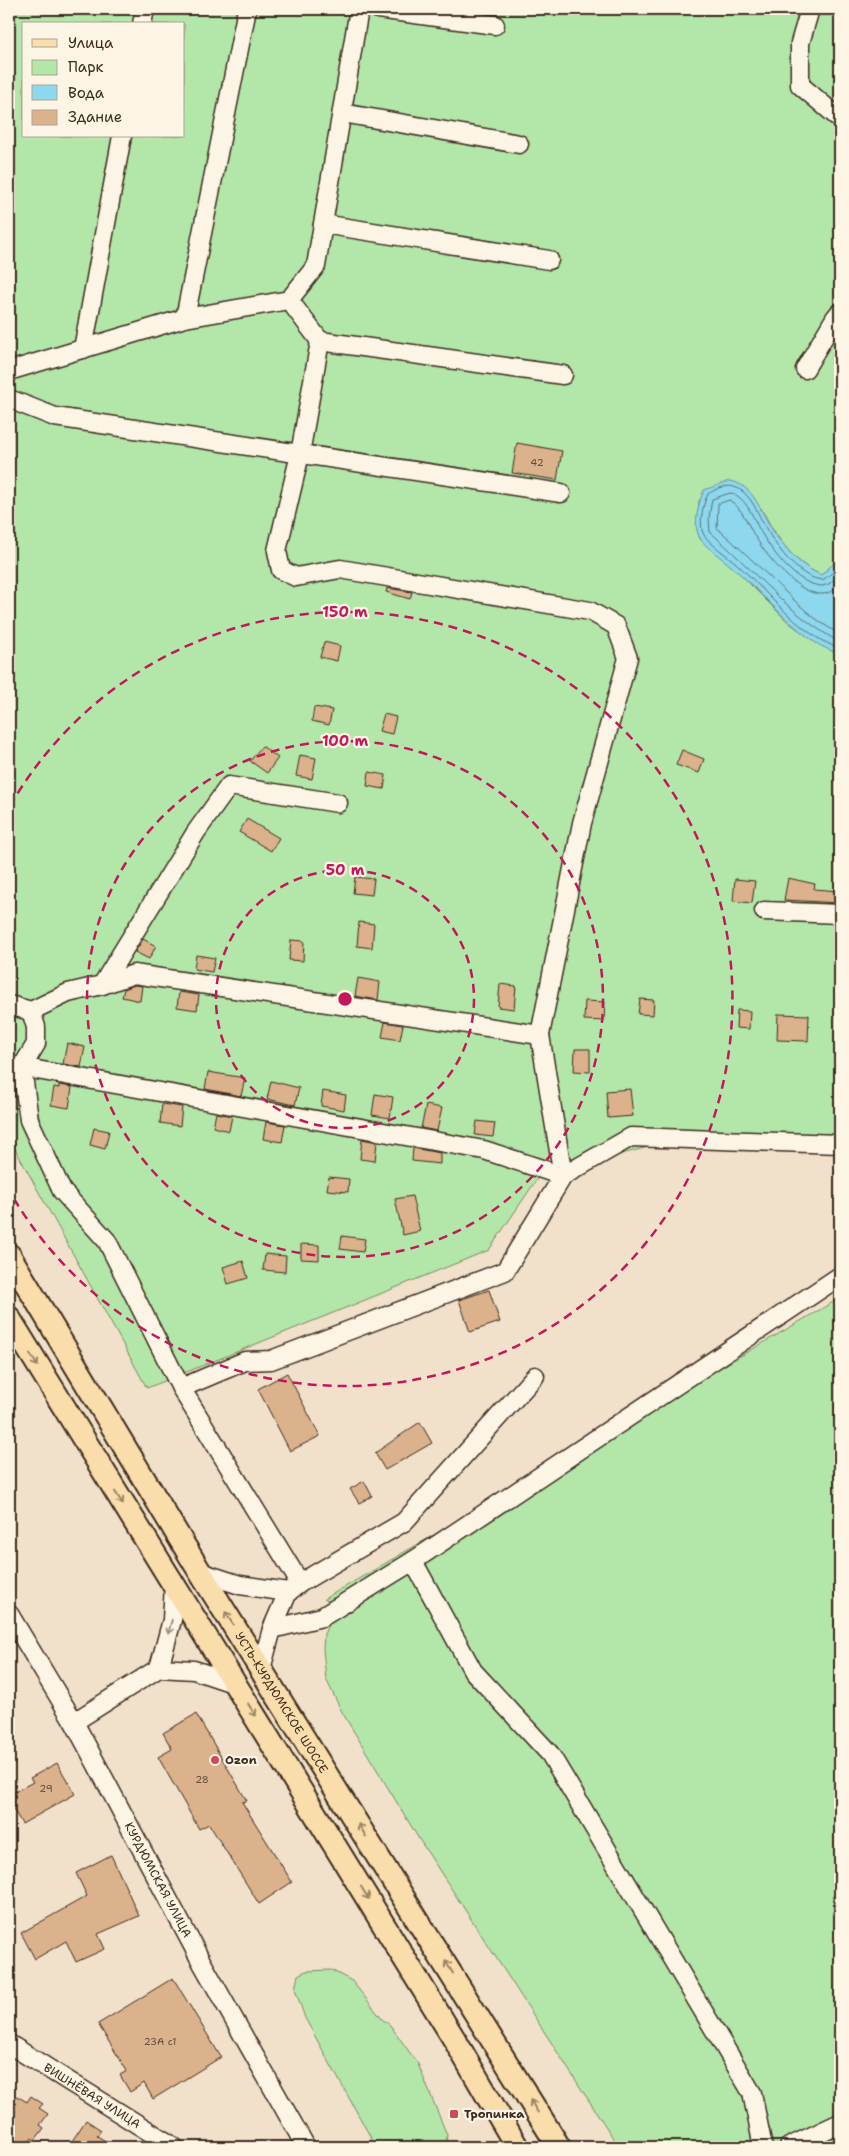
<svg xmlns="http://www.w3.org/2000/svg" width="849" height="2156" font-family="'Shantell Sans',sans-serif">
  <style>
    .green { fill: #b3e7a9; stroke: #778864; fill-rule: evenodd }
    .water { fill: #8dd8ee; stroke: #6c929b }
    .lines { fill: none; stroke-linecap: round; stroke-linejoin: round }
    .shore { stroke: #5c7071; stroke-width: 1 }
    .building { fill: #dbb28c; stroke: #3b2a1e }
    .minor-casing { stroke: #3b2a1e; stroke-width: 21 }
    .major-casing { stroke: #3b2a1e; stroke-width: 26 }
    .minor { stroke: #fcf5e5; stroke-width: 18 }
    .major { stroke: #f9deab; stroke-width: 22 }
    .oneway { stroke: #9a8464 }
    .oneway2 { stroke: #9c9082 }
    .ring { fill: none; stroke: #c2185b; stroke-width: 2.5; stroke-dasharray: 9 6 }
    .poi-dot { fill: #d1495b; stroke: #fcf5e5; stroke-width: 2 }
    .labels { text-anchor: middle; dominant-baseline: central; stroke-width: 4.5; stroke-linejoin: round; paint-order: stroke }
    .number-label { font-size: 10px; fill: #634c3a }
    .street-label { font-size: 12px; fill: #3b2a1e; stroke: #fcf5e5 }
    .poi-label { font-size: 12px; font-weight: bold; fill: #3b2a1e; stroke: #fcf5e5; text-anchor: start }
    .centre { fill: #c2185b; stroke: #fcf5e5; stroke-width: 2.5 }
    .ring-label { font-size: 15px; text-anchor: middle; font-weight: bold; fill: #c2185b; stroke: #fcf5e5; stroke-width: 4.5; stroke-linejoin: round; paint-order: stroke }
  </style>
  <rect width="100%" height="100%" fill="#f2e1ca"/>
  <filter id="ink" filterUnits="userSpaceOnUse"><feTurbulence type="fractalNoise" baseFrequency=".02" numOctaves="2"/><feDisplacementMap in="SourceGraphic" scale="10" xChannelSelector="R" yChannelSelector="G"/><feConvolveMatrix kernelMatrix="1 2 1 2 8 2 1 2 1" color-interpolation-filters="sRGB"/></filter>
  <g filter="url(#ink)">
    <!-- green -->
    <g class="green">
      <path d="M9 9H840V558L821 575C792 562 776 536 761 508L699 500 697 529 700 539 733 567 788 622 815 642 840 655V1136L705 1132 539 1176 489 1250 147 1388 9 1138ZM24 24H184V136H24Z"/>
      <polygon points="840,1298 840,2147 619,2147 419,1839 342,1712 326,1679 323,1649 324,1634 329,1622 343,1609 324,1599"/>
      <polygon points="331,1970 352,1981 382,2019 390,2025 418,2064 447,2135 446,2147 376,2147 305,2018 295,1989 298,1975 306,1971"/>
    </g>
    <!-- water -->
    <path class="water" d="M729 481C754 484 761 513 773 531 786 550 800 566 821 575L840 558V655C831 650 821 647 813 641 783 619 759 590 731 566 723 559 704 546 700 538 692 525 699 502 704 490Z"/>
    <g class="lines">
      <!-- shore -->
      <g class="shore">
        <path d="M840 564 832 573 823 580C800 579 779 550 768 532 759 518 752 492 734 487 725 484 714 490 708 494 703 503 698 526 704 535 710 544 728 556 736 563 763 588 786 617 816 637 823 642 832 645 840 649"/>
        <path d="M840 574 829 584 822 586C797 585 774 554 762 534 754 521 747 496 730 493L712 499 709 518 710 532C752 568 792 618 840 642"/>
        <path d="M840 585C835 589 830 593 823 594 799 596 767 557 756 538 748 526 743 508 729 500L718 504 717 528C737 545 755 563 774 581 795 601 814 621 840 634"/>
      </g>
    </g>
    <!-- building -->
    <g class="building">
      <polygon points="517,443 562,451 557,480 512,473"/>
      <polygon points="387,588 412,592 410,599 386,592"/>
      <polygon points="324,642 340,646 337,661 320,657"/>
      <polygon points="314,707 332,710 329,725 312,721"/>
      <polygon points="384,714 396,717 392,734 379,731"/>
      <polygon points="262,746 278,758 267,773 250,761"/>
      <polygon points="682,750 704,759 699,773 676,765"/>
      <polygon points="300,755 316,758 312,779 296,776"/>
      <polygon points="369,772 386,775 384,789 367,786"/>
      <polygon points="247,819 279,838 271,851 239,832"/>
      <polygon points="355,877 374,879 372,895 353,893"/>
      <polygon points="788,878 815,884 814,889 840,891 840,903 784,900"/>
      <polygon points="735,879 755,881 752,903 733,901"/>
      <polygon points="359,922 374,924 372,948 357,946"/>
      <polygon points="143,939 156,946 149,959 135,952"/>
      <polygon points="291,940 304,941 303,961 289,960"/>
      <polygon points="196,955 215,958 212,972 194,969"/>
      <polygon points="358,978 380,982 378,1000 355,996"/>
      <polygon points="500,984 516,986 514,1009 498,1007"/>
      <polygon points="135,985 142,986 140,1001 122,997 124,989"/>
      <polygon points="179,992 199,995 197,1010 177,1007"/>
      <polygon points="640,999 654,1000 653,1015 638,1014"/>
      <polygon points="585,1001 605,1002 604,1021 584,1020"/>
      <polygon points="737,1010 750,1011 749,1029 736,1028"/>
      <polygon points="778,1014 809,1015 808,1041 777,1040"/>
      <polygon points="385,1022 403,1025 400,1040 382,1037"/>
      <polygon points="67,1043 85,1047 81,1067 63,1064"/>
      <polygon points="575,1049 590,1049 590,1072 574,1071"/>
      <polygon points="208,1072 245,1078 241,1096 205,1089"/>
      <polygon points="271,1081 299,1088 295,1105 267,1099"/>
      <polygon points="59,1085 72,1087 69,1108 51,1105 54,1087 59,1088"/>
      <polygon points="630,1089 633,1116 608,1118 606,1091"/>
      <polygon points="323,1091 346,1095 344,1110 321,1106"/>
      <polygon points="375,1094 393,1097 390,1118 372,1115"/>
      <polygon points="162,1104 182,1107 180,1126 160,1123"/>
      <polygon points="426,1105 442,1108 437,1131 421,1128"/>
      <polygon points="216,1113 232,1116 229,1131 213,1127"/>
      <polygon points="477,1121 495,1123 493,1137 475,1135"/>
      <polygon points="266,1122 285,1125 282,1142 263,1139"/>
      <polygon points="94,1128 109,1131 105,1149 90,1145"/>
      <polygon points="362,1139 377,1142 375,1161 360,1159"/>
      <polygon points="413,1148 440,1153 440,1164 412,1161"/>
      <polygon points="329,1177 349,1179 348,1192 327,1190"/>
      <polygon points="412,1196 420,1231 403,1235 395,1199"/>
      <polygon points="342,1236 365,1239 363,1252 340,1249"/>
      <polygon points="301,1244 319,1245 319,1260 301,1259"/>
      <polygon points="265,1254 286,1256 285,1272 263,1270"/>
      <polygon points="243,1261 248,1278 228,1284 223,1267"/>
      <polygon points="489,1290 500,1322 470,1332 459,1300"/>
      <polygon points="287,1373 320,1436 290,1451 258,1389"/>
      <polygon points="420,1422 432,1443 385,1470 375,1453"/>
      <polygon points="364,1481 372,1496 359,1503 350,1489"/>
      <polygon points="196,1714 247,1801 242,1802 292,1882 259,1904 209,1824 199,1829 158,1757 172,1749 163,1733"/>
      <polygon points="57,1763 75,1794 22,1824 9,1802 9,1795 33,1782 30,1778"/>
      <polygon points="111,1855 139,1916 98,1934 105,1949 76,1962 66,1941 35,1959 21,1933 87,1896 76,1873"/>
      <polygon points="173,1978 221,2057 153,2099 144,2083 130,2092 120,2075 127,2071 98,2024"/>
      <polygon points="17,2096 27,2102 31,2096 43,2104 39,2108 48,2114 40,2125 44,2128 35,2140 32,2138 25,2147 9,2147 9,2107"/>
      <polygon points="86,2120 101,2130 97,2136 116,2147 68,2147"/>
    </g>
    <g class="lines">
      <!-- minor casing -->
      <g class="minor-casing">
        <g id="minor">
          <polyline points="378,9 495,25"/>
          <polyline points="810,9 800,43 800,85 840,119"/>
          <polyline points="142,24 145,9"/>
          <polyline points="342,113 519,144"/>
          <polyline points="323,224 549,260"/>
          <polyline points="185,318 247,9"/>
          <polyline points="320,341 563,375"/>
          <polyline points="83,349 122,136"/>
          <polyline points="805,369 835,318 840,312"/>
          <polyline points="9,371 185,318 289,300 316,266 359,9"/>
          <polyline points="9,399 55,417 561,493"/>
          <polyline points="764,911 840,914"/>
          <polyline points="102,985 196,832 229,786 338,803"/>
          <polyline points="9,1005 31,1011 68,993 102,985 134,974 540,1035"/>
          <polyline points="31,1011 36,1027 36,1044 22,1067 29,1120 62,1191 107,1241 181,1388 300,1583"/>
          <polyline points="9,1065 484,1150 563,1176 631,1137 840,1144"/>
          <polyline points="181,1388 245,1361 271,1360 505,1271 563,1176 540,1035 582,823 628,658 616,626 590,611 340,569 296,577 281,570 277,551 300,454 320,341 289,300"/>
          <polyline points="413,1561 473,1671 550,1754 752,2093 763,2147"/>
          <polyline points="200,1572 240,1585 288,1592 300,1583 404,1522 535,1376"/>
          <path id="s1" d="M9 1614 74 1722 201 1961 306 2147"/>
          <polyline points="272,1629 322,1617 413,1561 840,1276"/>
          <polyline points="159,1668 172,1620 174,1584"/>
          <polyline points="261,1669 272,1629 288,1592"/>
          <polyline points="74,1722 159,1668 194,1670 236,1684"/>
          <path id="s2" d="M9 2044 174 2147"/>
          <polyline points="789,2147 840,2123"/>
        </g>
      </g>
      <!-- major casing -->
      <g class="major-casing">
        <g id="major">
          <path id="s3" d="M9 1255 200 1572 559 2147"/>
          <polyline points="9,1318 456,2042 517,2147"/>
        </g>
      </g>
      <!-- minor -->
      <use href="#minor" class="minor"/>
      <!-- major -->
      <use href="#major" class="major"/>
    </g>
    <!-- one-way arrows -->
    <defs><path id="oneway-shaft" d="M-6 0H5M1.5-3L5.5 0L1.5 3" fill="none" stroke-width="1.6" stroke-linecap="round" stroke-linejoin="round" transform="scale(1.25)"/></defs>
    <g class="oneway">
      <use href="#oneway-shaft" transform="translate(34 1360) rotate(58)"/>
      <use href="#oneway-shaft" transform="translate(119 1498) rotate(58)"/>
      <use href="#oneway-shaft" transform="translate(229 1618) rotate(-122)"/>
      <use href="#oneway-shaft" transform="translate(252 1710) rotate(58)"/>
      <use href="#oneway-shaft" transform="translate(362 1830) rotate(-122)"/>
      <use href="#oneway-shaft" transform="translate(365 1893) rotate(58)"/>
      <use href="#oneway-shaft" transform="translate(449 1967) rotate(-122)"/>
      <use href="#oneway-shaft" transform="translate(534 2106) rotate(-121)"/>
    </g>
    <use class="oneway2" href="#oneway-shaft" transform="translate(170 1627) rotate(104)"/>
  </g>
  <!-- distance rings -->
  <g class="ring">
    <circle cx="345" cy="999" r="129"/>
    <circle cx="345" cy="999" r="258"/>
    <path d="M10 806A387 387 0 1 1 10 1192"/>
  </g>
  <!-- markers -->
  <g class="poi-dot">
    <circle cx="215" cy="1760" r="5"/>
    <rect x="449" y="2109" width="10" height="10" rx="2.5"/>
  </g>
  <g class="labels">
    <!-- number labels -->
    <g class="number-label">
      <text x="537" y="462">42</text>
      <text x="202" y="1779">28</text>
      <text x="46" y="1788">29</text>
      <text x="160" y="2041">23А с1</text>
    </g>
    <!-- street labels -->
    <g class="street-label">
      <text stroke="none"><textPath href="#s3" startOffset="524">УСТЬ-КУРДЮМСКОЕ ШОССЕ</textPath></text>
      <text stroke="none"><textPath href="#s1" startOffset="305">КУРДЮМСКАЯ УЛИЦА</textPath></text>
      <text stroke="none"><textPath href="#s2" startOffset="98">ВИШНЁВАЯ УЛИЦА</textPath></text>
    </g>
    <!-- poi labels -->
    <g class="poi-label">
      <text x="225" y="1760">Ozon</text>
      <text x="464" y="2114">Тропинка</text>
    </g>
  </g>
  <circle cx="345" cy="999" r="8" class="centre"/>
  <g class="ring-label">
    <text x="345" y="617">150 m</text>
    <text x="345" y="746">100 m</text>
    <text x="345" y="875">50 m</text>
  </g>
  <!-- margin -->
  <rect width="849" height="2156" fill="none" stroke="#fcf5e5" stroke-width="30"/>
  <rect x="15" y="15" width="819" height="2126" fill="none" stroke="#3b2a1e" stroke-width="2" filter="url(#ink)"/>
  <!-- legend -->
  <rect x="22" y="22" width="162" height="115" fill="#fcf5e5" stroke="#afa495"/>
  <rect x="32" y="39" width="25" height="8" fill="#f9deab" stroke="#afa495"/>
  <text x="68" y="48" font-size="15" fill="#3b2a1e">Улица</text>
  <rect x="32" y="60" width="25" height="15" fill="#b3e7a9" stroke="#afa495"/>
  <text x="68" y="72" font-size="15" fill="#3b2a1e">Парк</text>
  <rect x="32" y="85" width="25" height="15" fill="#8dd8ee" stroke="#afa495"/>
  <text x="68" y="98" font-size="15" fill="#3b2a1e">Вода</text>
  <rect x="32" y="110" width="25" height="15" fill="#dbb28c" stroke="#afa495"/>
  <text x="68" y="122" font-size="15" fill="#3b2a1e">Здание</text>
</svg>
